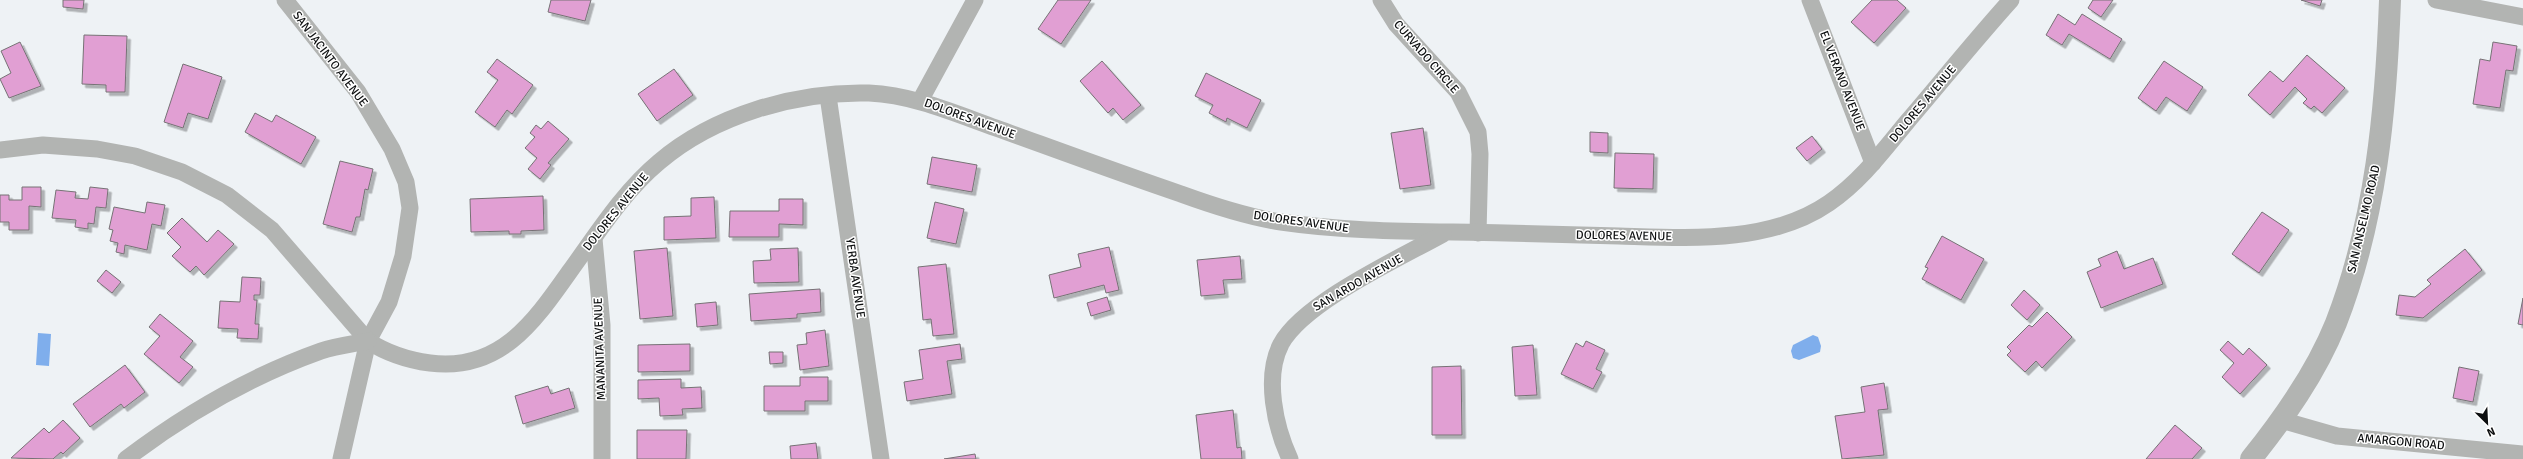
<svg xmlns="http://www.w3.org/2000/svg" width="2523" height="459" font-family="Signika,sans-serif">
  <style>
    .water { fill: #7faeec }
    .building { fill: #e19fd3; stroke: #767275; filter: url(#shadow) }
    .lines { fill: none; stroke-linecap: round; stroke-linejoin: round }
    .minor { stroke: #b2b4b2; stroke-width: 17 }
    .tertiary { stroke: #b2b4b2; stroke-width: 22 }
    .labels { text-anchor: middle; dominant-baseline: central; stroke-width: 3; stroke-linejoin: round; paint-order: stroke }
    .street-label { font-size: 12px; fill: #0d0f10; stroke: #fff }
  </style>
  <defs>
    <filter id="shadow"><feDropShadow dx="3.5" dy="3.5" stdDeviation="0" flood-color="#0004"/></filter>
  </defs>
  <rect width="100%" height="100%" fill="#eef2f5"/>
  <!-- water -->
  <g class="water">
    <polygon points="38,333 51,334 49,366 36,365"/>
    <polygon points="1813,335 1818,337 1821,346 1820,352 1799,360 1793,358 1791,351 1793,345"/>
  </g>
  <!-- building -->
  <g class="building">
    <polygon points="63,0 84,0 83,9 63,7"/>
    <polygon points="551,0 591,0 585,21 548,12"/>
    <polygon points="1058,0 1091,0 1061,44 1038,29"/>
    <polygon points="1872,0 1897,0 1906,8 1874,43 1851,22"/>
    <polygon points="2093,0 2113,0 2101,17 2088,8"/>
    <polygon points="2301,0 2322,0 2320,6"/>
    <polygon points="2058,14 2075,25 2082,14 2122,39 2110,59 2069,34 2062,45 2046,35"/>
    <polygon points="84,35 127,36 125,92 106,92 106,85 82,84"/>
    <polygon points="20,42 41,86 9,98 0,79 11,73 1,51"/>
    <polygon points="2493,42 2517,46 2513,71 2506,70 2500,108 2473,104 2480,59 2490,61"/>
    <polygon points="2307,55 2345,88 2322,113 2314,106 2311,109 2303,103 2307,99 2295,87 2270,115 2248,95 2270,71 2283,82"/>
    <polygon points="497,59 533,85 512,114 507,110 495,127 475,112 498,80 487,72"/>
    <polygon points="1102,61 1141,105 1123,120 1113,108 1108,113 1080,81"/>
    <polygon points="2164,61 2203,87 2187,111 2166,97 2156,111 2138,98"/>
    <polygon points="183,64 222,77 208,119 188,113 183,128 164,122"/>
    <polygon points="674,69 693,95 657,121 638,94"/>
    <polygon points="1206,73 1261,100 1247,128 1227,118 1226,122 1209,113 1213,105 1195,96"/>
    <polygon points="255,113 272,122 276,115 316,137 301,164 245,132"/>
    <polygon points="548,121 569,139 548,163 551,165 540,179 528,169 537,158 525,148 535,137 530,133 536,125 541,129"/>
    <polygon points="1423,128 1431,185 1400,189 1391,133"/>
    <polygon points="1590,132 1608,133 1608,153 1590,152"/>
    <polygon points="1812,136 1822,149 1807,161 1796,148"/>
    <polygon points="1615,153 1654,154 1653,189 1614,188"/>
    <polygon points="932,157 977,165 972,192 927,184"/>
    <polygon points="340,161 373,169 368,190 365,189 360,217 356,217 352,232 323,224"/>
    <polygon points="22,187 41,187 41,207 29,206 29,230 9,230 9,222 0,222 0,195 9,195 9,200 22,200"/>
    <polygon points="90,187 108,189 106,208 96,207 94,224 88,223 88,229 75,227 76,220 52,218 56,190 76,192 75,198 88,199"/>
    <polygon points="543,196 544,230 521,231 521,234 509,234 509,231 471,232 470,199"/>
    <polygon points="714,197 716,238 664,240 664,217 691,216 691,198"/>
    <polygon points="779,199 803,199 803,225 779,224 779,237 729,237 730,211 779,211"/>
    <polygon points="147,202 165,205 161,226 152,224 147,250 125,245 124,254 116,252 118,243 110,241 113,230 109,229 114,207 145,213"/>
    <polygon points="935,202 964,209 956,244 927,238"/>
    <polygon points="2262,212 2289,230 2259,273 2232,254"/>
    <polygon points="182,218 207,242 218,230 234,244 204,275 196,266 190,272 172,256 181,247 167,233"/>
    <polygon points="1942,236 1984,259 1961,300 1922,279 1928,268 1925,267"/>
    <polygon points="1109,247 1119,290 1106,293 1104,285 1054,298 1049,275 1081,267 1078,254"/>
    <polygon points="667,248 673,316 640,319 634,251"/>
    <polygon points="798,248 799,282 754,283 753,261 771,260 770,249"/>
    <polygon points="2465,249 2482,270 2423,318 2396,315 2399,295 2415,297 2431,284 2427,280"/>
    <polygon points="2117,251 2124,269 2153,258 2163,284 2101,308 2087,272 2101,266 2098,259"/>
    <polygon points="1240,256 1242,279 1223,280 1225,294 1201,296 1197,260"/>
    <polygon points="946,264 954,334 933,336 931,319 923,320 918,267"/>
    <polygon points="106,270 121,282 112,293 97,281"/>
    <polygon points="242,277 261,278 260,295 254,295 254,300 257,300 255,324 259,324 258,339 237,338 238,329 218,328 220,301 240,302"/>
    <polygon points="820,289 821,312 797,314 797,318 751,321 749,294"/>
    <polygon points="2024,290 2040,305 2027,320 2011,305"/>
    <polygon points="1107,297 1111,310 1091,316 1087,303"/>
    <polygon points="2523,298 2523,325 2518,324"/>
    <polygon points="716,302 718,325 697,327 695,304"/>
    <polygon points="2047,312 2072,337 2042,368 2036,361 2025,372 2007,355 2011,351 2007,347 2029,325 2032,327"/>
    <polygon points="160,314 193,341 180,357 193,367 179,383 144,354 160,336 149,327"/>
    <polygon points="825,330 829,366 800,370 797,345 807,344 806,333"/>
    <polygon points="1586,341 1605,350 1596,369 1602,372 1593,389 1561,374 1576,343 1583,347"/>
    <polygon points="2228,341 2243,355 2249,348 2267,365 2240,394 2222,377 2234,363 2220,350"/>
    <polygon points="690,344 690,371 638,372 638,345"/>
    <polygon points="960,344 962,359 947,361 952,394 907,401 904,382 923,379 919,350"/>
    <polygon points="1533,345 1537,395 1515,396 1512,347"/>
    <polygon points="769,352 783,352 783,363 770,364"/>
    <polygon points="125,365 145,392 124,408 121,404 90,427 73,404"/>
    <polygon points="1461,366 1462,435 1432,435 1432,367"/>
    <polygon points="2459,367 2479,371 2473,402 2453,398"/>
    <polygon points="800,377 828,377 828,401 805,401 805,411 764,411 764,386 800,386"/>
    <polygon points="681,379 681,388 701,387 702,408 682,409 683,415 660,416 659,398 638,399 638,380"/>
    <polygon points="1884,383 1888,409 1878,410 1884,455 1842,459 1835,416 1865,412 1861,387"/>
    <polygon points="548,386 551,394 569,388 575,408 523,424 515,396"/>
    <polygon points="1233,410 1237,448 1241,447 1242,459 1201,459 1196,415"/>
    <polygon points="63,420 80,438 63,454 61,452 53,459 11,458 44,428 49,433"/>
    <polygon points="2175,425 2202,448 2192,459 2146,459"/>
    <polygon points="637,430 687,430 686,459 637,459"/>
    <polygon points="816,443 818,459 791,459 790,446"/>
    <polygon points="975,454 976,459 944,459"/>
  </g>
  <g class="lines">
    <!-- minor -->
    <g class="minor">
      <polyline points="285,0 358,92 392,149 406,182 410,208 403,256 389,302 368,341 341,459"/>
      <polyline points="1381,0 1396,24 1458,92 1478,132 1480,154 1478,233"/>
      <polyline points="1810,0 1873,163"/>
      <polyline points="2436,0 2523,17"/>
      <polyline points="828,96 881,459"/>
      <polyline points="920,101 975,0"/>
      <path d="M0 150 43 145 97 149 135 156 182 172 227 195 272 230 368 341C388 354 407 360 430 363 500 372 534 322 570 271 597 234 623 192 659 162 714 115 797 91 869 93 913 95 954 113 996 128 1057 150 1119 173 1181 194 1214 206 1247 217 1281 222 1356 233 1431 231 1506 233 1544 234 1581 235 1619 236 1688 238 1770 244 1829 203 1861 181 1883 151 1907 122 1942 81 1975 40 2011 0"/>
      <polyline points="594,239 602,325 602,459"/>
      <polyline points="2281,420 2337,436 2523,454"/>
      <path d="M126 459C185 414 251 376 321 351 336 346 353 344 368 341"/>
      <path d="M1290 459C1275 427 1264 377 1281 344 1304 302 1400 258 1443 234"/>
    </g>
    <!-- tertiary -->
    <path class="tertiary" d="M2251 459C2284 418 2316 373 2336 323 2376 220 2386 110 2390 0"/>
  </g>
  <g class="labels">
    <!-- street labels -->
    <g class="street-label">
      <text transform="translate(1426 57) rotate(49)">CURVADO CIRCLE</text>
      <text transform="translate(330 59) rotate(53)">SAN JACINTO AVENUE</text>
      <text transform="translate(1842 81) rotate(69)">EL VERANO AVENUE</text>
      <text transform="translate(1923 104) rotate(-50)">DOLORES AVENUE</text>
      <text transform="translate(970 119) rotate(20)">DOLORES AVENUE</text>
      <text transform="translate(616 212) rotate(-51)">DOLORES AVENUE</text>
      <text transform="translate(2364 219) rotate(-77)">SAN ANSELMO ROAD</text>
      <text transform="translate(1301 222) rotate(8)">DOLORES AVENUE</text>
      <text transform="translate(1624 236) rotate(1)">DOLORES AVENUE</text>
      <text transform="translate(855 278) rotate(82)">YERBA AVENUE</text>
      <text transform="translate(1358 283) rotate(-30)">SAN ARDO AVENUE</text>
      <text transform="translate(600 349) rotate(-92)">MANANITA AVENUE</text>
      <text transform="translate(2401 442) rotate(5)">AMARGON ROAD</text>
    </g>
  </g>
  <!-- north arrow -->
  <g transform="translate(2487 423) rotate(156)" stroke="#ffffff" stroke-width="3" paint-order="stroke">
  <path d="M0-3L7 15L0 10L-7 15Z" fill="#0d0f10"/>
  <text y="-6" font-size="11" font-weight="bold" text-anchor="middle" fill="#0d0f10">N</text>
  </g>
</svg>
